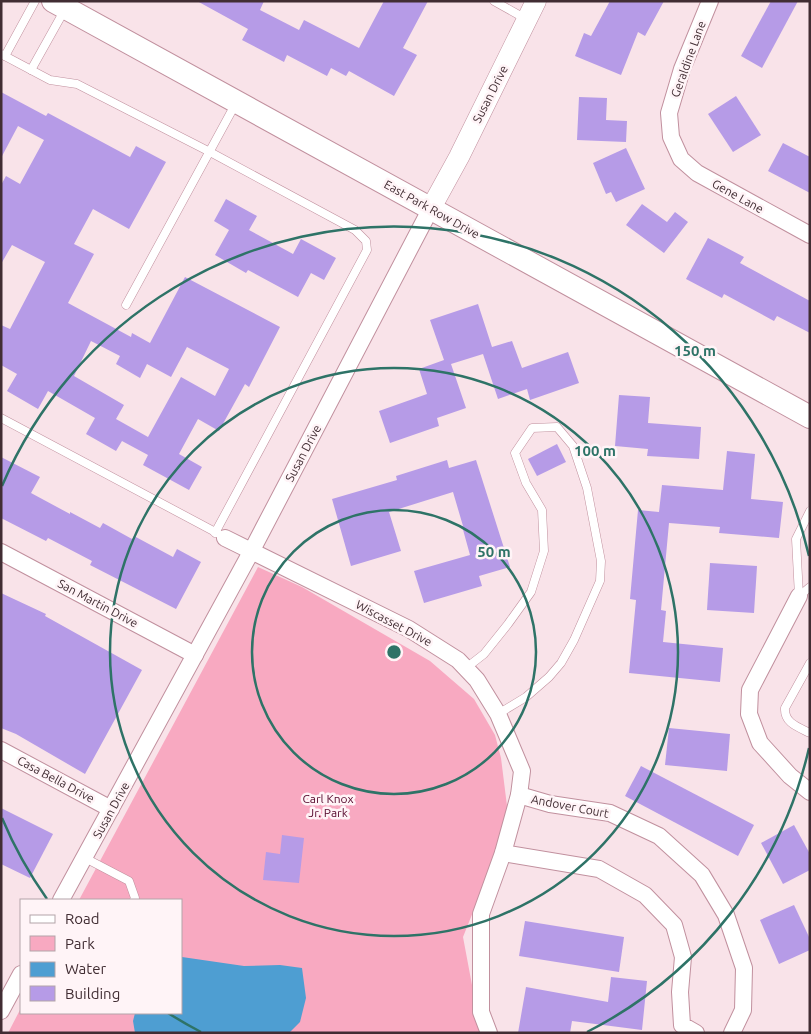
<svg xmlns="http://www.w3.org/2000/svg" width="811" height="1034" font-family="Ubuntu,sans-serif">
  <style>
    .green { fill: #f8a9c1 }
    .water { fill: #4e9ed2 }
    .building { fill: #b69be7; fill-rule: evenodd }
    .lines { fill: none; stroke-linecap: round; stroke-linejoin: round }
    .service-casing { stroke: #c1909e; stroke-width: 9 }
    .minor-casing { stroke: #c1909e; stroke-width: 18 }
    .tertiary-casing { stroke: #c1909e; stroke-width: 21 }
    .secondary-casing { stroke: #c1909e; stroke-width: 24 }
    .service { stroke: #fff; stroke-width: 8 }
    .minor { stroke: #fff; stroke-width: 16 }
    .tertiary { stroke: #fff; stroke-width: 20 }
    .secondary { stroke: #fff; stroke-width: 22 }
    .ring { fill: none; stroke: #2e7367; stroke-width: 2.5 }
    .labels { text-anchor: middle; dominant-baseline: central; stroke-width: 5; stroke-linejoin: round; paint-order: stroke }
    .street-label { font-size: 12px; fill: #412d33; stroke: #fff4f7 }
    .park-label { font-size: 12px; fill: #54062a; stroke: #fff4f7 }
    .centre { fill: #2e7367; stroke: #fff4f7; stroke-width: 2.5 }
    .ring-label { font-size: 15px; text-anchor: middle; font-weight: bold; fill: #2e7367; stroke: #fff4f7; stroke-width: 5; stroke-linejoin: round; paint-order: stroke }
  </style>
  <rect width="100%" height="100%" fill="#f9e3e9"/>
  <!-- green -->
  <polygon class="green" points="258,567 302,587 430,661 474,699 495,735 501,758 509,822 463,937 481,1033 8,1033 21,1008 21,1013 181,1013 181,900 79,900"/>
  <!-- water -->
  <polygon class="water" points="182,957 244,966 280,965 302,968 306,998 300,1022 289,1033 135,1033 133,1021 135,1013 181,1013"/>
  <!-- building -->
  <g class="building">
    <polygon points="197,1 264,1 260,10 299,30 304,20 359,48 384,1 428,1 403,48 417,55 394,96 349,71 346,76 331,68 327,76 287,55 284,62 242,40 248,29"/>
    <polygon points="610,1 664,1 645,36 638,32 621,75 575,56 584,33 591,36"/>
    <polygon points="771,1 798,1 762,68 741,56"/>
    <path d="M1 92 46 116 48 113 130 157 136 146 166 162 129 229 93 209 74 244 94 254 68 303 131 337 132 333 150 343 185 277 280 327 249 387 245 384 219 431 198 419 179 454 202 467 189 490 143 465 148 455 122 441 116 451 86 434 95 418 48 391 38 409 7 391 17 374 1 365V325L10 329 45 262 12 245 1 264V185L6 176 20 184 44 140 18 126 1 158ZM91 341 120 356 116 364 140 378 147 364 171 377 187 347 229 369 215 396 181 377 148 437 116 419 124 405 74 376Z"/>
    <polygon points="736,96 761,135 733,152 708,114"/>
    <polygon points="579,97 607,98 606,120 627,121 626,142 577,140"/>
    <polygon points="783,143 810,157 810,193 768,171"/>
    <polygon points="626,148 645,189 616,202 611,192 606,194 593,163"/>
    <polygon points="226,199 257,216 249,230 293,254 301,239 336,258 324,280 311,273 298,297 248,270 246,273 215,255 229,230 214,221"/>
    <polygon points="642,204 667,222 675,212 688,222 664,253 626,225"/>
    <polygon points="708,238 744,257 740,263 810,301 810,333 777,316 774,321 724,294 722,298 686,279"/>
    <polygon points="478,304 492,347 512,341 522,368 568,352 579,383 530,400 527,389 498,399 483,354 451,364 466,408 437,418 439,426 390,443 379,411 427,394 419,369 444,360 430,320"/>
    <polygon points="619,395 650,397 648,423 701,427 699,459 647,456 648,449 615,446"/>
    <polygon points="557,444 566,462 537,476 528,459"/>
    <polygon points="727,451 755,454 751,499 783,502 779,538 719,533 720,527 669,523 661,610 666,611 663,642 723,648 720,682 629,673 636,600 630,599 638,510 659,512 662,485 723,490"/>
    <polygon points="1,457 40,477 31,493 70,514 70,512 100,528 103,523 132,539 134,536 173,557 177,549 201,562 176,609 90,565 92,561 48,538 46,541 1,518"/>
    <polygon points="447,460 449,468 476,460 510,567 479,576 482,586 424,603 414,571 470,555 462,526 463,526 453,492 389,512 401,551 351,566 332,499 397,480 396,476"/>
    <polygon points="710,563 757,566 754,613 707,610"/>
    <polygon points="1,593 46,614 45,616 142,670 85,774 16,734 1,728"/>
    <polygon points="669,728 730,734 727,771 665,765"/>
    <polygon points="641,766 754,825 738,856 625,796"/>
    <polygon points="1,808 53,834 30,878 1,864"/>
    <polygon points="794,825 810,854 810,870 783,884 761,843"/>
    <polygon points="282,835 304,838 299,883 263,880 266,852 280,854"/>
    <polygon points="794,905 810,939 810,950 779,964 760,920"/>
    <polygon points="525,921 624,937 619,972 519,956"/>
    <polygon points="611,977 647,981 642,1030 572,1021 570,1033 518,1033 526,987 608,1002"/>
  </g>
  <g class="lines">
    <!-- service casing -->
    <g class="service-casing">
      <g id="service">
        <polyline points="494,1 526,19"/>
        <polyline points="1,54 50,80 77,84 210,152 355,230 366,241 367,250 215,533"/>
        <polyline points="5,56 35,1"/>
        <polyline points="31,70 64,11"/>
        <polyline points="126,305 236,103"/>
        <polyline points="1,418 219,534"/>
        <polyline points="799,596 796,539 810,511"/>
        <polyline points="799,596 810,587"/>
        <path d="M810 663 785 708C784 723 798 727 810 733"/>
        <polyline points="466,668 484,654 508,624 531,592 544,551 542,510 526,483 515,453 532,428 557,427 573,446 587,488 601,561 600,581 574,640 561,663 549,677 526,697 498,714"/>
        <polyline points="85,858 129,881 135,898 134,900"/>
      </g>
    </g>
    <!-- minor casing -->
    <g class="minor-casing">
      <g id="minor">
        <polyline points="710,1 682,69 669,113 671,137 681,159 697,173 810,235"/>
        <polyline points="225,538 409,629 458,660 477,680 498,714 522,771 519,795 503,853 481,914 481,1012 489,1033"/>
        <polyline points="1,552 195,655"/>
        <polyline points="799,596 750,690 749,714 760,743 790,776 810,792"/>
        <polyline points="1,750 111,809"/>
        <polyline points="519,795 550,804 610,813 659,836 702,875 726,915 744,968 743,1010 732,1033"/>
        <polyline points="503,853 599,869 645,895 674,925 683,957 680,992 682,1025 696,1033"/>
        <polyline points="61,900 251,552 431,208"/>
        <polyline points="1,1011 21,974"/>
      </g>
    </g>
    <!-- tertiary casing -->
    <g class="tertiary-casing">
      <polyline id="tertiary" points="431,208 459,157 536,1"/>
    </g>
    <!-- secondary casing -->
    <g class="secondary-casing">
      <polyline id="secondary" points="53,1 810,417"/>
    </g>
    <!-- service -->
    <use href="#service" class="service"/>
    <!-- minor -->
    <use href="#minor" class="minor"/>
    <!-- tertiary -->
    <use href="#tertiary" class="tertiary"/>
    <!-- secondary -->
    <use href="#secondary" class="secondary"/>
  </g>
  <!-- distance rings -->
  <g class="ring">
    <circle cx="394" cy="652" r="142"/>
    <circle cx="394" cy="652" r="284"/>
    <path d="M809 748A426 426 0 0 1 587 1032M201 1032A426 426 0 0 1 168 1013M47 899A426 426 0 0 1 2 818M2 486A426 426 0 0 1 809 556"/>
  </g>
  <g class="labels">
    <!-- street labels -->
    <g class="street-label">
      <text transform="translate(688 59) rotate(-70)">Geraldine Lane</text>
      <text transform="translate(490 94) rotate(-63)">Susan Drive</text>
      <text transform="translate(738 196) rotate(29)">Gene Lane</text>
      <text transform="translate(432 209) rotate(29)">East Park Row Drive</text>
      <text transform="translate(303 453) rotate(-62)">Susan Drive</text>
      <text transform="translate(98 603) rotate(28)">San Martin Drive</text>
      <text transform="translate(394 623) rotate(28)">Wiscasset Drive</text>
      <text transform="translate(56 779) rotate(28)">Casa Bella Drive</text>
      <text transform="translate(570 806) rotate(11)">Andover Court</text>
      <text transform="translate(111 810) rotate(-61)">Susan Drive</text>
    </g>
    <!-- park labels -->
    <g class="park-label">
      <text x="328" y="798">Carl Knox<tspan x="328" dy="14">Jr. Park</tspan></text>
    </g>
  </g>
  <circle cx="394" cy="652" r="8" class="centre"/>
  <g class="ring-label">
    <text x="695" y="356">150 m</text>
    <text x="595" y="456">100 m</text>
    <text x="494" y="557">50 m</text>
  </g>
  <!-- border -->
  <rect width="811" height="1034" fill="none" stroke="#412d33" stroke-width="5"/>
  <!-- legend -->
  <rect x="20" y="899" width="162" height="115" fill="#fff4f7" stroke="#b3a4a9"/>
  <rect x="30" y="915" width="25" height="8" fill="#ffffff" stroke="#b3a4a9"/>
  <text x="65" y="924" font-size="15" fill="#412d33">Road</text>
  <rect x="30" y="936" width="25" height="15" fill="#f8a9c1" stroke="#b3a4a9"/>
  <text x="65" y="949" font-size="15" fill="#412d33">Park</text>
  <rect x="30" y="962" width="25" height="15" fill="#4e9ed2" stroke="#b3a4a9"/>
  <text x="65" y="974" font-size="15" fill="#412d33">Water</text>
  <rect x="30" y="986" width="25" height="15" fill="#b69be7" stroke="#b3a4a9"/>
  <text x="65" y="999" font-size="15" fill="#412d33">Building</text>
</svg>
